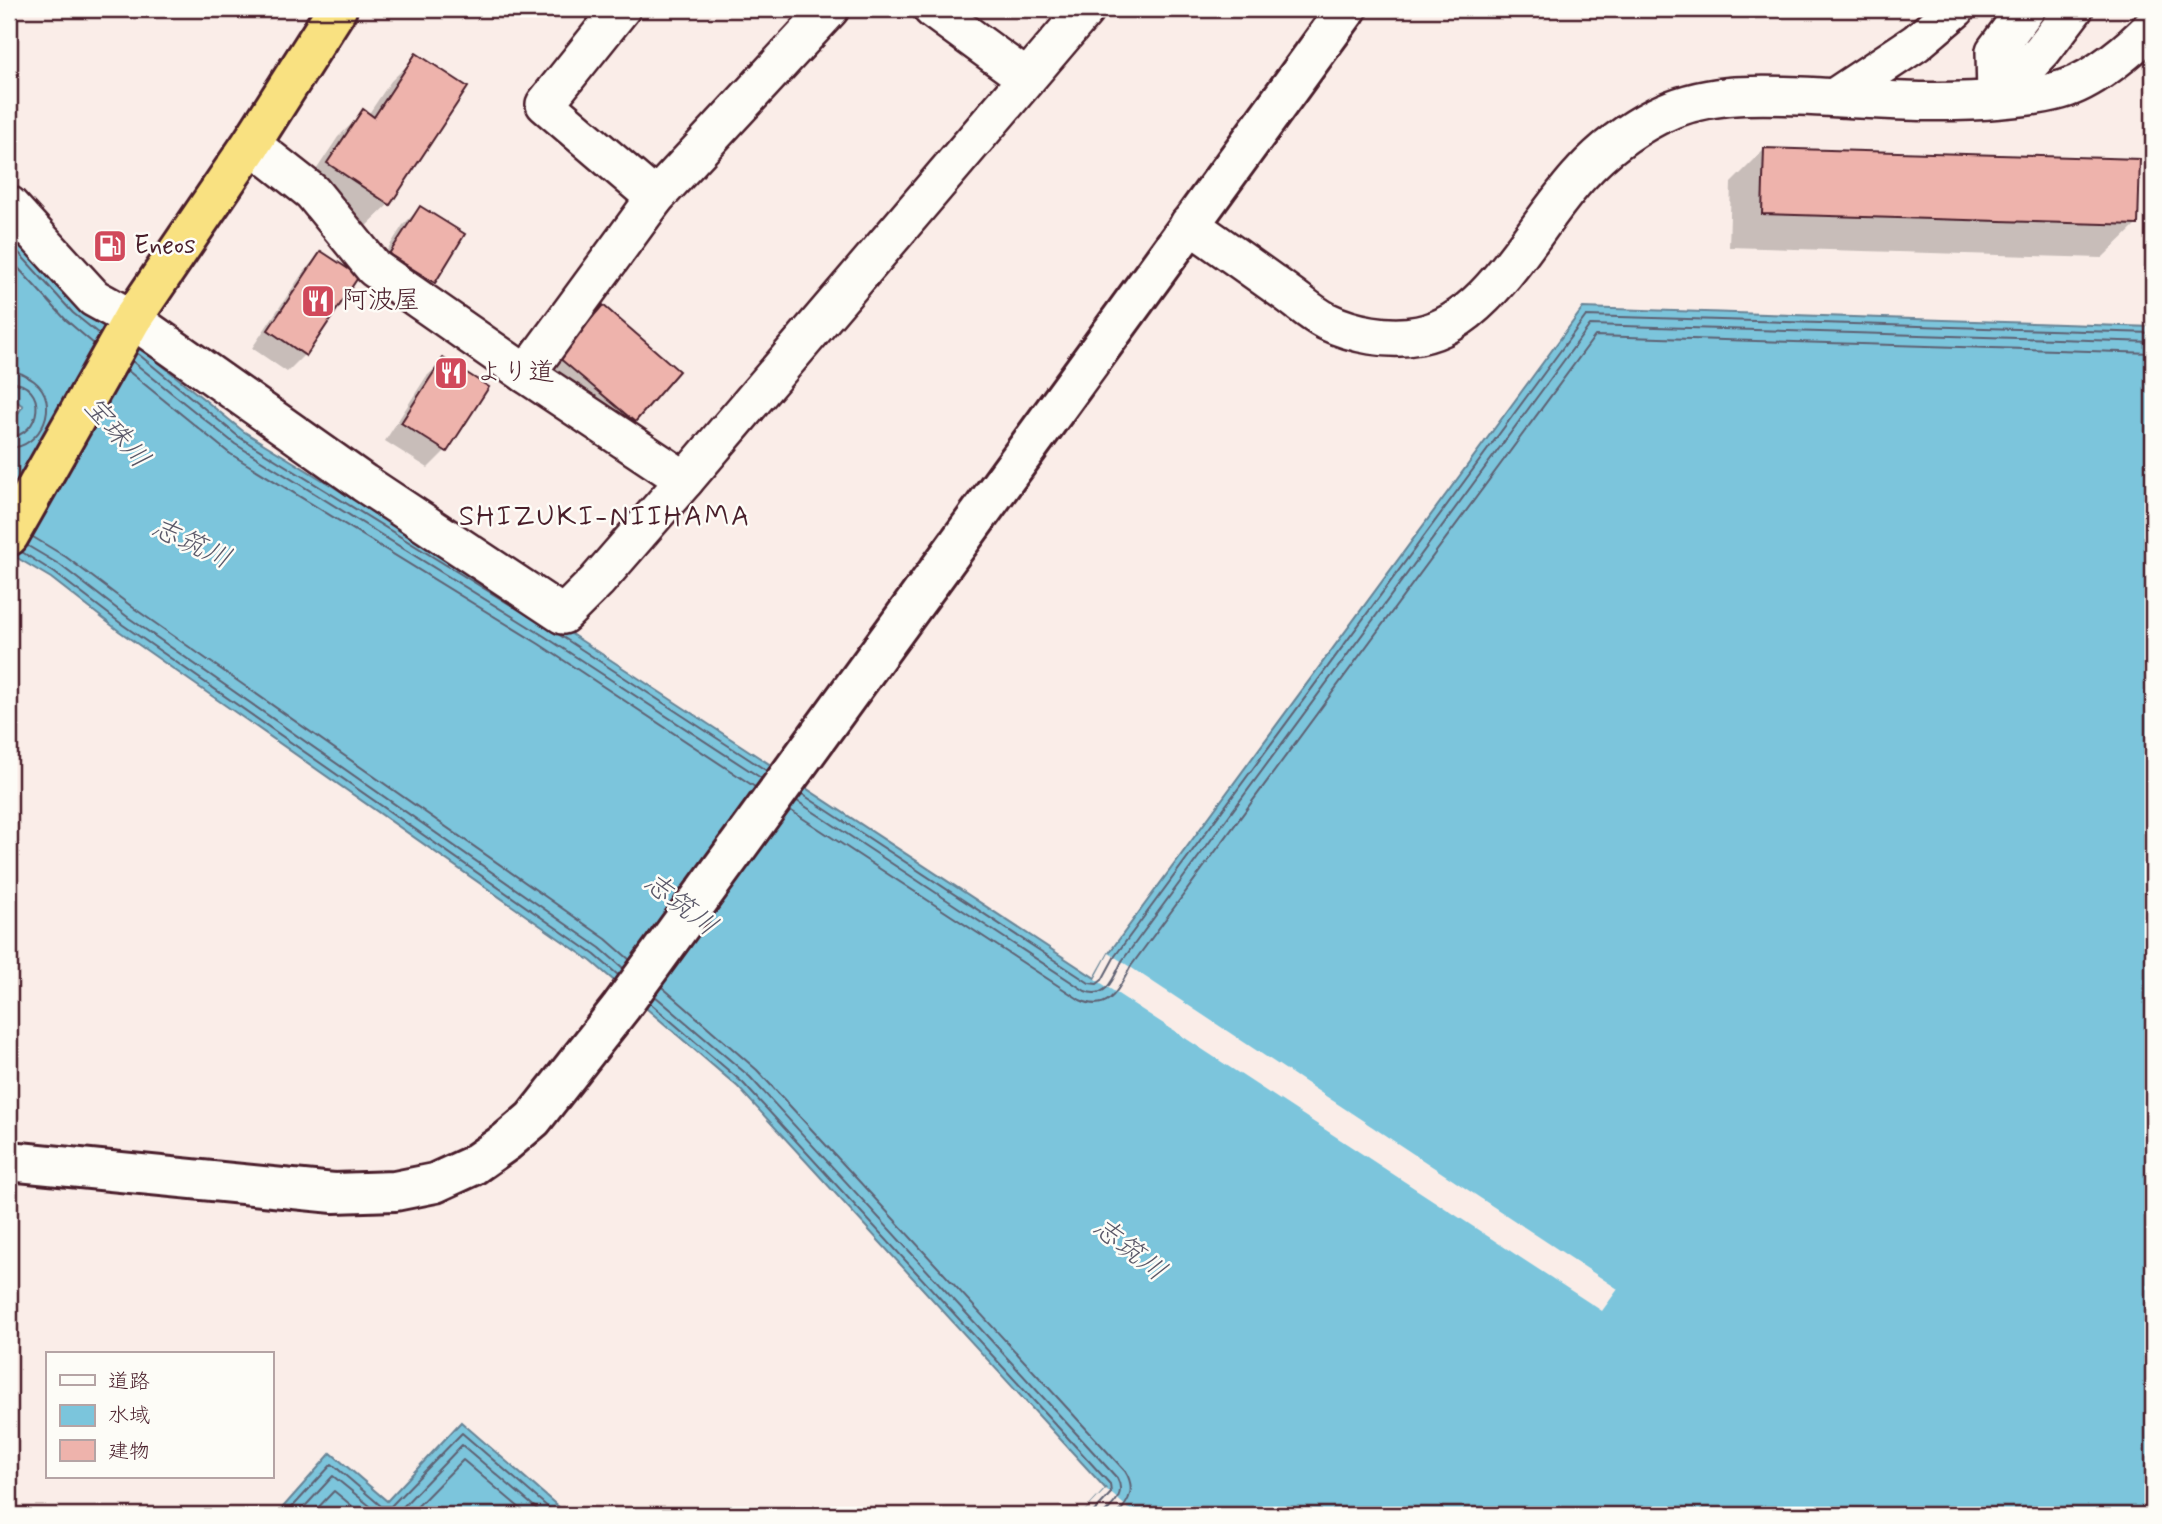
<svg xmlns="http://www.w3.org/2000/svg" width="2162" height="1524" font-family="Mynerve,'Klee One',sans-serif">
  <style>
    .water { fill: #7bc5dc; stroke: #678395; stroke-width: 2 }
    .pier { fill: #faede8 }
    .shadow { fill: #0003 }
    .lines { fill: none; stroke-linecap: round; stroke-linejoin: round }
    .shore { stroke: #5e6172; stroke-width: 2 }
    .building { fill: #eeb3ac; stroke: #4a1f2b; stroke-width: 2 }
    .minor-casing { stroke: #4a1f2b; stroke-width: 42 }
    .tertiary-casing { stroke: #4a1f2b; stroke-width: 44 }
    .trunk-casing { stroke: #4a1f2b; stroke-width: 44 }
    .minor { stroke: #fdfcf7; stroke-width: 37 }
    .tertiary { stroke: #fdfcf7; stroke-width: 38 }
    .trunk { stroke: #f9e181; stroke-width: 38 }
    .labels { text-anchor: middle; dominant-baseline: central; stroke-width: 5; stroke-linejoin: round; paint-order: stroke }
    .poi-label { font-size: 26px; fill: #4a1f2b; stroke: #fdfcf7; text-anchor: start }
    .water-label { font-size: 28px; font-style: italic; fill: #5b5969; stroke: #fdfcf7 }
    .neighbourhood-label { font-size: 28px; letter-spacing: 2px; fill: #4a1f2b; stroke: #fdfcf7 }
  </style>
  <rect width="100%" height="100%" fill="#faede8"/>
  <filter id="ink" filterUnits="userSpaceOnUse"><feTurbulence type="fractalNoise" baseFrequency=".0143" numOctaves="2"/><feDisplacementMap in="SourceGraphic" scale="14" xChannelSelector="R" yChannelSelector="G"/><feConvolveMatrix kernelMatrix="1 2 1 2 8 2 1 2 1" color-interpolation-filters="sRGB"/></filter>
  <g filter="url(#ink)">
    <!-- water -->
    <g class="water">
      <polygon points="9,219 84,302 243,431 553,622 1095,978 1109,953 1583,308 2153,327 2153,1515 1082,1515 1106,1489 738,1087 591,961 119,631 51,578 9,553 9,421 12,422 23,406 9,396"/>
      <polygon points="461,1422 568,1515 276,1515 331,1453 387,1501"/>
    </g>
    <!-- pier -->
    <g class="pier">
      <polygon points="1109,953 1618,1289 1602,1311 1095,979"/>
      <polygon points="1106,1489 1136,1515 1082,1514"/>
    </g>
    <!-- shadow -->
    <g class="shadow">
      <polygon points="417,56 389,204 363,229 303,190 338,137 364,112 368,115 391,81"/>
      <polygon points="1765,149 2136,225 2102,258 1729,247 1731,183"/>
      <polygon points="420,208 433,281 416,299 373,272 403,225"/>
      <polygon points="321,253 356,277 304,355 287,372 252,348 304,271"/>
      <polygon points="603,308 634,421 608,447 534,383 577,333"/>
      <polygon points="444,360 486,388 445,451 428,468 385,441 426,377"/>
    </g>
    <g class="lines">
      <!-- shore -->
      <g class="shore">
        <polyline points="9,242 73,313 99,334"/>
        <polyline points="9,258 66,320 94,344"/>
        <polyline points="137,353 239,437 514,607"/>
        <polyline points="132,361 235,444 544,636 761,778"/>
        <polyline points="127,370 229,453 539,644 755,787"/>
        <path d="M9 371C19 371 25 375 34 381 62 402 41 448 9 448"/>
        <path d="M9 382C50 384 41 436 9 437"/>
        <polyline points="33,537 66,557 135,609 606,939 630,960"/>
        <polyline points="28,546 60,565 129,618 600,948 623,968"/>
        <polyline points="22,552 55,573 123,625 595,955 618,975"/>
        <polyline points="558,634 767,771"/>
        <polyline points="802,794 1089,983 1097,984 1102,980 1115,956 1586,316 2153,333"/>
        <path d="M797 801 1085 991C1107 1000 1114 977 1122 961L1590 325 2153 342"/>
        <path d="M790 810 1080 1000C1110 1014 1119 988 1131 966L1595 336 2153 353"/>
        <path d="M662 987 757 1070 1125 1471C1136 1488 1130 1501 1117 1515"/>
        <path d="M655 996 750 1077 1117 1478C1126 1494 1114 1504 1103 1515"/>
        <polyline points="650,1003 743,1083 1110,1484 1111,1493 1091,1515"/>
        <polyline points="285,1515 332,1464 381,1506 391,1506 462,1433 557,1515"/>
        <polyline points="297,1515 333,1476 381,1515"/>
        <polyline points="311,1515 334,1491 363,1515"/>
        <polyline points="392,1515 399,1511 462,1445 544,1515"/>
        <polyline points="409,1515 463,1460 528,1515"/>
      </g>
    </g>
    <!-- building -->
    <g class="building">
      <polygon points="416,53 468,87 390,205 327,163 363,109 374,117"/>
      <polygon points="1764,148 2140,159 2138,225 1762,214"/>
      <polygon points="420,206 465,234 435,283 389,254"/>
      <polygon points="321,251 359,276 306,356 268,330"/>
      <polygon points="603,305 679,371 635,422 558,357"/>
      <polygon points="443,358 489,387 447,452 401,423"/>
    </g>
    <g class="lines">
      <!-- minor casing -->
      <g class="minor-casing">
        <g id="minor">
          <polyline points="621,9 545,104 655,198"/>
          <polyline points="932,9 1026,78"/>
          <polyline points="1835,97 1916,43 1956,9"/>
          <polyline points="1996,99 2042,51 2074,9"/>
          <polyline points="1996,99 1995,51 2026,9"/>
          <polyline points="251,144 312,192 374,268 526,374 685,480"/>
          <polyline points="9,205 94,298 132,319 364,483 563,615 597,581 685,480 1086,9"/>
          <path d="M1189 224C1221 246 1253 269 1285 292 1298 301 1312 314 1326 321 1353 334 1389 341 1419 335 1490 322 1534 223 1582 173 1603 150 1630 130 1657 116 1702 93 1751 94 1800 96 1867 99 1934 105 2001 99 2023 97 2047 95 2067 88 2096 78 2132 48 2153 26"/>
          <polyline points="526,374 655,198 830,9"/>
        </g>
      </g>
      <!-- tertiary casing -->
      <g class="tertiary-casing">
        <polyline id="tertiary" points="9,1161 334,1193 395,1191 435,1183 472,1166 506,1142 533,1119 621,1007 1347,9"/>
      </g>
      <!-- trunk casing -->
      <g class="trunk-casing">
        <polyline id="trunk" points="9,536 132,319 251,144 337,9"/>
      </g>
      <!-- minor -->
      <use href="#minor" class="minor"/>
      <!-- tertiary -->
      <use href="#tertiary" class="tertiary"/>
      <!-- trunk -->
      <use href="#trunk" class="trunk"/>
    </g>
  </g>
  <!-- icons -->
  <defs>
    <g id="fuel-square" transform="scale(1.75)"><rect x="-9" y="-9" width="18" height="18" rx="4" fill="#d1495b" stroke="#fdfcf7"/><path d="M-5.5-6h7V0h2V4h1.3V-2.5L3-4.5l.8-.8L6-3V5H2.5V1h-1V6h-7ZM-4.2-4.7v3.2H.2V-4.7Z" fill="#fff"/></g>
    <g id="restaurant-square" transform="scale(1.75)"><rect x="-9" y="-9" width="18" height="18" rx="4" fill="#d1495b" stroke="#fdfcf7"/><path d="M-5-6h1v4h1v-4h1v4h1v-4h1v5L-1.5 .5V6h-2V.5L-5-1ZM5-6V6H3V1.5H1.5Q1.5-4 5-6Z" fill="#fff"/></g>
  </defs>
  <g fill-rule="evenodd">
    <use href="#fuel-square" x="110" y="246"/>
    <use href="#restaurant-square" x="318" y="301"/>
    <use href="#restaurant-square" x="451" y="373"/>
  </g>
  <g class="labels">
    <!-- poi labels -->
    <g class="poi-label">
      <text x="134" y="246">Eneos</text>
      <text x="342" y="301">阿波屋</text>
      <text x="476" y="373">より道</text>
    </g>
    <!-- water labels -->
    <g class="water-label">
      <text transform="translate(116 433) rotate(49)">宝珠川</text>
      <text transform="translate(191 544) rotate(25)">志筑川</text>
      <text transform="translate(680 905) rotate(38)">志筑川</text>
      <text transform="translate(1129 1250) rotate(38)">志筑川</text>
    </g>
    <!-- neighbourhood labels -->
    <g class="neighbourhood-label">
      <text x="605" y="517">SHIZUKI-NIIHAMA</text>
    </g>
  </g>
  <!-- margin -->
  <rect width="2162" height="1524" fill="none" stroke="#fdfcf7" stroke-width="35"/>
  <rect x="18" y="18" width="2127" height="1489" fill="none" stroke="#4a1f2b" stroke-width="2.5" filter="url(#ink)"/>
  <!-- legend -->
  <rect x="46" y="1352" width="228" height="126" fill="#fdfcf7" stroke="#b5a4a5" stroke-width="2"/>
  <rect x="60" y="1375" width="35" height="10" fill="#fdfcf7" stroke="#b5a4a5" stroke-width="2"/>
  <text x="108" y="1388" font-size="21" fill="#4a1f2b">道路</text>
  <rect x="60" y="1405" width="35" height="21" fill="#7bc5dc" stroke="#b5a4a5" stroke-width="2"/>
  <text x="108" y="1422" font-size="21" fill="#4a1f2b">水域</text>
  <rect x="60" y="1440" width="35" height="21" fill="#eeb3ac" stroke="#b5a4a5" stroke-width="2"/>
  <text x="108" y="1458" font-size="21" fill="#4a1f2b">建物</text>
</svg>
